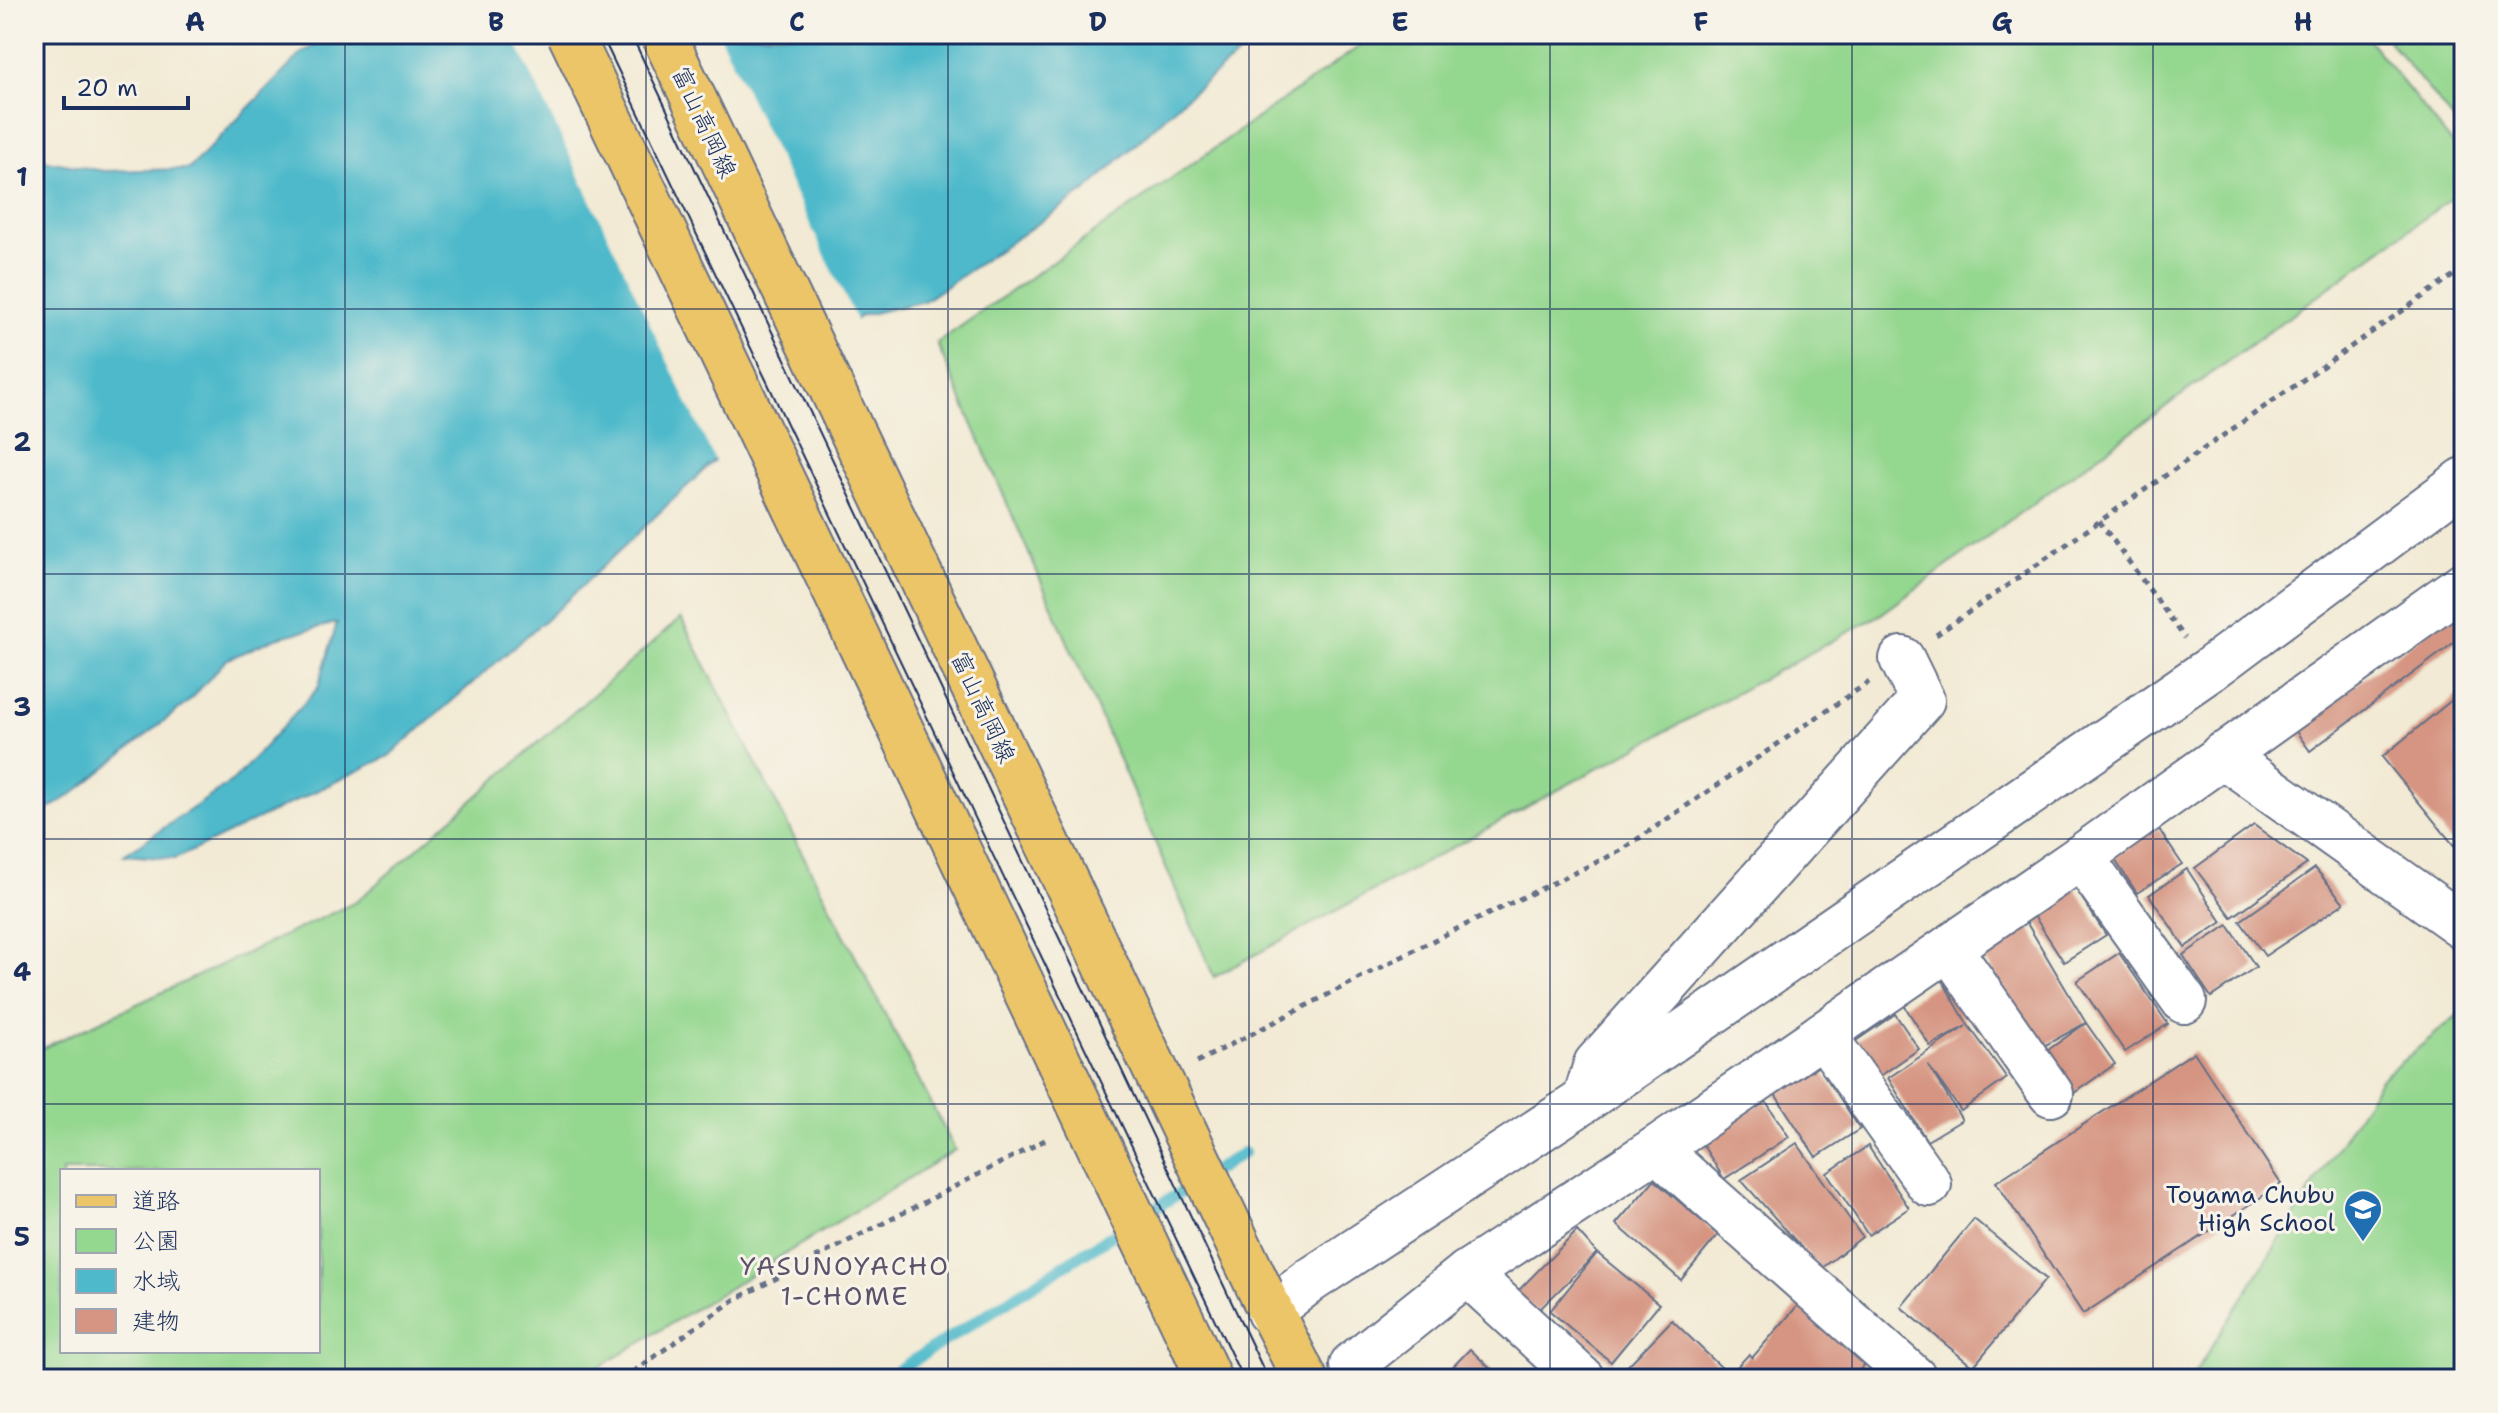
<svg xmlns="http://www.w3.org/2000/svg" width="2498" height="1413" font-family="'Shantell Sans','Klee One',sans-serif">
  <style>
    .green { fill: #94d78f; stroke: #588376; stroke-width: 2; fill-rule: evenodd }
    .water { fill: #4eb9ca; stroke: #347494; stroke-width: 2 }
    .pier { fill: #f2ead4 }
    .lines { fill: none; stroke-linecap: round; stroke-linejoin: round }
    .stream { stroke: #4eb9ca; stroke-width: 12 }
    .building { fill: #d69582 }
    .minor-casing { stroke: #667087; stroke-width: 48 }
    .major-casing { stroke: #667087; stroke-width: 48 }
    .path { stroke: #667087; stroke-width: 5; stroke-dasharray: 6 6; stroke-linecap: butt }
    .minor { stroke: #fff; stroke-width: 44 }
    .major { stroke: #edc569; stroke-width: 44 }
    .tram { stroke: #1b2f5e; stroke-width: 2 }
    .major-bridge-casing { stroke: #667087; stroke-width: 48; stroke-linecap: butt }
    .major-bridge { stroke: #edc569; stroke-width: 44 }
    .grid { fill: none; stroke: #1b2f5e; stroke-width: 2; stroke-opacity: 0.55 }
    .labels { text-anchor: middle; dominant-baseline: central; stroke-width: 6; stroke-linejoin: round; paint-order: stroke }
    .street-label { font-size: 24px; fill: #1b2f5e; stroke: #f7f3e8 }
    .poi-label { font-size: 24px; fill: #1b2f5e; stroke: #f7f3e8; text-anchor: end }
    .neighbourhood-label { font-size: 26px; letter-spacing: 2px; fill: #5c536b; stroke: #f7f3e8 }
    .neatline { fill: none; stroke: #1b2f5e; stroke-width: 3 }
    .grid-label { font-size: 26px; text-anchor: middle; font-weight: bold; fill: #1b2f5e }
  </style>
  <rect width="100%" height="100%" fill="#f7f3e8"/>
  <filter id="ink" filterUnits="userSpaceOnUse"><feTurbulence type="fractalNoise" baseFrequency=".0125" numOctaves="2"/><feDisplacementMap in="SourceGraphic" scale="16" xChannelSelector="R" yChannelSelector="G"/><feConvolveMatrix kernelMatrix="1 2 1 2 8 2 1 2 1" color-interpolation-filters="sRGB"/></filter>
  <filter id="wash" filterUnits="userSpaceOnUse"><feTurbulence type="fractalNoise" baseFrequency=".006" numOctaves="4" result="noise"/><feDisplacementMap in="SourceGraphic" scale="32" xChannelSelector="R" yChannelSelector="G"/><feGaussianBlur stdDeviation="1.8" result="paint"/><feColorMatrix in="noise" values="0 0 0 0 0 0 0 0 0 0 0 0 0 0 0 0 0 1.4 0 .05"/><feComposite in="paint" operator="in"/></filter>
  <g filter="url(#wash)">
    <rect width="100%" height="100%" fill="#f2ead4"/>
    <!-- green -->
    <g class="green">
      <polygon points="1377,34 2364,34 2464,158 2464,189 1880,615 1214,977 937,343"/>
      <polygon points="2383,34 2464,34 2464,133"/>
      <path d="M681 618 955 1150 580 1379H34V1052L356 902ZM62 1171H318V1351H62Z"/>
      <polygon points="2464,1010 2464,1379 2191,1379 2381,1079"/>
    </g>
    <!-- water -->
    <polygon class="water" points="336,34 1264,34 1184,99 1087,190 924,301 860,316 722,453 561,606 389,756 175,859 124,855 234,780 318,688 337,623 276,638 226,660 188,702 74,793 34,819 34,148 47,161 104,171 189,169 303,52"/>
    <!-- pier -->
    <polygon class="pier" points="512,34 719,34 858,324 716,463"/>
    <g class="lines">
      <!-- stream -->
      <polyline class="stream" points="884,1379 1243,1153"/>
    </g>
    <g id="blocks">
      <!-- building -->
      <g class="building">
        <polygon points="2464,604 2464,635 2310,751 2295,730"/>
        <polygon points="2464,690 2464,858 2382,757"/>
        <polygon points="2254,825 2307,864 2232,917 2195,868"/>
        <polygon points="2158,828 2182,864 2137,893 2113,857"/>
        <polygon points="2315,868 2344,903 2265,956 2240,921"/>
        <polygon points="2187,869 2222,922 2185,947 2149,895"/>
        <polygon points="2074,886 2106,935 2064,962 2033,914"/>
        <polygon points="2025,920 2086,1023 2042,1047 1978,950"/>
        <polygon points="2228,925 2256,967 2211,997 2183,955"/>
        <polygon points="2119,953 2168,1024 2125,1052 2077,981"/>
        <polygon points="1942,980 1968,1025 2007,1078 1961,1111 1928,1065 1962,1120 1927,1141 1888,1078 1966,1026 1930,1046 1904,1005"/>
        <polygon points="1895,1014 1919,1049 1877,1078 1853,1043"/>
        <polygon points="2086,1023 2115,1064 2070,1096 2041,1055"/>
        <polygon points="2194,1052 2281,1184 2083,1314 1996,1182"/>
        <polygon points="1819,1066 1860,1129 1816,1157 1775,1094"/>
        <polygon points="1765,1100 1789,1137 1724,1179 1701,1142"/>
        <polygon points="1797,1143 1862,1237 1821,1269 1741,1180"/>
        <polygon points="1868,1146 1909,1208 1868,1235 1827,1173"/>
        <polygon points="1654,1180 1718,1235 1681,1280 1616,1224"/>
        <polygon points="1974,1219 2046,1279 1973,1367 1901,1307"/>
        <polygon points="1577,1231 1597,1253 1537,1312 1516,1293"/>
        <polygon points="1597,1253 1659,1304 1611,1362 1550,1311"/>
        <polygon points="1798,1305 1865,1364 1852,1379 1726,1379 1749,1354 1752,1358"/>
        <polygon points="1672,1320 1724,1370 1716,1379 1615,1379"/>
        <polygon points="1470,1349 1501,1379 1441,1379"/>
      </g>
    </g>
  </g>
  <g filter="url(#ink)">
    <use href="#blocks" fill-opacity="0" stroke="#667087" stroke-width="2"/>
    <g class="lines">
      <!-- minor casing -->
      <g class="minor-casing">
        <g id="minor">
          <polyline points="2222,755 2464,927"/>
          <polyline points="2081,857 2184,1001"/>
          <polyline points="1949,948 2051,1094"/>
          <polyline points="1823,1034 1929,1184"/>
          <polyline points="1588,1090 1596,1064 1922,700 1902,659"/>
          <polyline points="1656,1149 1915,1379"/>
          <polyline points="1467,1273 1582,1379"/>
          <polyline points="1269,1312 1311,1280 1585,1100 2209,670 2464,480"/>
          <polyline points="1352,1365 1467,1273 1656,1149 2081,857 2464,584"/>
        </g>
      </g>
      <!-- major casing -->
      <g class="major-casing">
        <g id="major">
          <polyline points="1261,1292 1305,1379"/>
          <polyline points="1189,1335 1209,1379"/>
        </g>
      </g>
      <!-- path -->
      <g class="path">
        <polyline points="2099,521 2185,638"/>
        <polyline points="1936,635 2464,268"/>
        <polyline points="1197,1062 1440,937 1620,851 1869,682"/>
        <polyline points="623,1379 734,1300 1049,1138"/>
      </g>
      <!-- minor -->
      <use href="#minor" class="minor"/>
      <!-- major -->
      <use href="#major" class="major"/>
      <!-- tram -->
      <g class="tram">
        <polyline points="601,34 1243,1379"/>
        <polyline points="631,34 1268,1379"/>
      </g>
      <!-- major-bridge casing -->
      <g class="major-bridge-casing">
        <g id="major-bridge">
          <polyline points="570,34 1189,1335"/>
          <polyline points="663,34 1261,1292"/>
        </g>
      </g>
      <!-- major-bridge -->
      <use href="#major-bridge" class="major-bridge"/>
    </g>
  </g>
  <!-- grid -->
  <path class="grid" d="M345 34V1379M646 34V1379M948 34V1379M1249 34V1379M1550 34V1379M1852 34V1379M2153 34V1379M34 309H2464M34 574H2464M34 839H2464M34 1104H2464"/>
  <!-- icons -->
  <defs>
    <g id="school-pin" transform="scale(2)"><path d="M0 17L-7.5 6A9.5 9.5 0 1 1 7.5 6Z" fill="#1f6fb2" stroke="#f7f3e8"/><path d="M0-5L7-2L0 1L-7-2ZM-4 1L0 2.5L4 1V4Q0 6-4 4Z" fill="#fff"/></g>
  </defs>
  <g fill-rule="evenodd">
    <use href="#school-pin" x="2363" y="1209"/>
  </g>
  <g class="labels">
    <!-- street labels -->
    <g class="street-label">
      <text transform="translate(704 122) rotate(65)">富山高岡線</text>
      <text transform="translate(983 707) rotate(65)">富山高岡線</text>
    </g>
    <!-- poi labels -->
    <g class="poi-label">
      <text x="2335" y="1195">Toyama Chubu<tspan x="2335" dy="28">High School</tspan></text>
    </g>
    <!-- neighbourhood labels -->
    <g class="neighbourhood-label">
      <text x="845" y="1265">YASUNOYACHO<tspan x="845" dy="30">1-CHOME</tspan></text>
    </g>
  </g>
  <!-- margin -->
  <rect width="2498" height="1413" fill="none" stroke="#f7f3e8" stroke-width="88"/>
  <!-- legend -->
  <rect x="60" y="1169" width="260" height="184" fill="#f7f3e8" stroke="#9fa5b1" stroke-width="2"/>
  <rect x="76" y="1195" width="40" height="12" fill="#edc569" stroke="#9fa5b1" stroke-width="2"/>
  <text x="132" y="1209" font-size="24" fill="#1b2f5e">道路</text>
  <rect x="76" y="1229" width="40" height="24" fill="#94d78f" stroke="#9fa5b1" stroke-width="2"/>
  <text x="132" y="1249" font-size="24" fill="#1b2f5e">公園</text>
  <rect x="76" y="1269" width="40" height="24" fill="#4eb9ca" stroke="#9fa5b1" stroke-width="2"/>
  <text x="132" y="1289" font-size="24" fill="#1b2f5e">水域</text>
  <rect x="76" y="1309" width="40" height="24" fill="#d69582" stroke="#9fa5b1" stroke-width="2"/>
  <text x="132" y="1329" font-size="24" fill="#1b2f5e">建物</text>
  <!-- scale -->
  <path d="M64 96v12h124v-12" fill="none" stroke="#1b2f5e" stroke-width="4"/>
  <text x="76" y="96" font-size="24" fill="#1b2f5e" stroke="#f7f3e8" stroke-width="6" paint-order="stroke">20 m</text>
  <rect x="44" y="44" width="2410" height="1325" class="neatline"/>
  <g class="grid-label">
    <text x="195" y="31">A</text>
    <text x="496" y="31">B</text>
    <text x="797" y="31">C</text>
    <text x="1098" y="31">D</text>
    <text x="1400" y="31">E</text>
    <text x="1701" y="31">F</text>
    <text x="2002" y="31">G</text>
    <text x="2303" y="31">H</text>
    <text x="22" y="186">1</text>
    <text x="22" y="451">2</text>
    <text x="22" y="716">3</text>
    <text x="22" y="981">4</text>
    <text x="22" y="1246">5</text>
  </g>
</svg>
